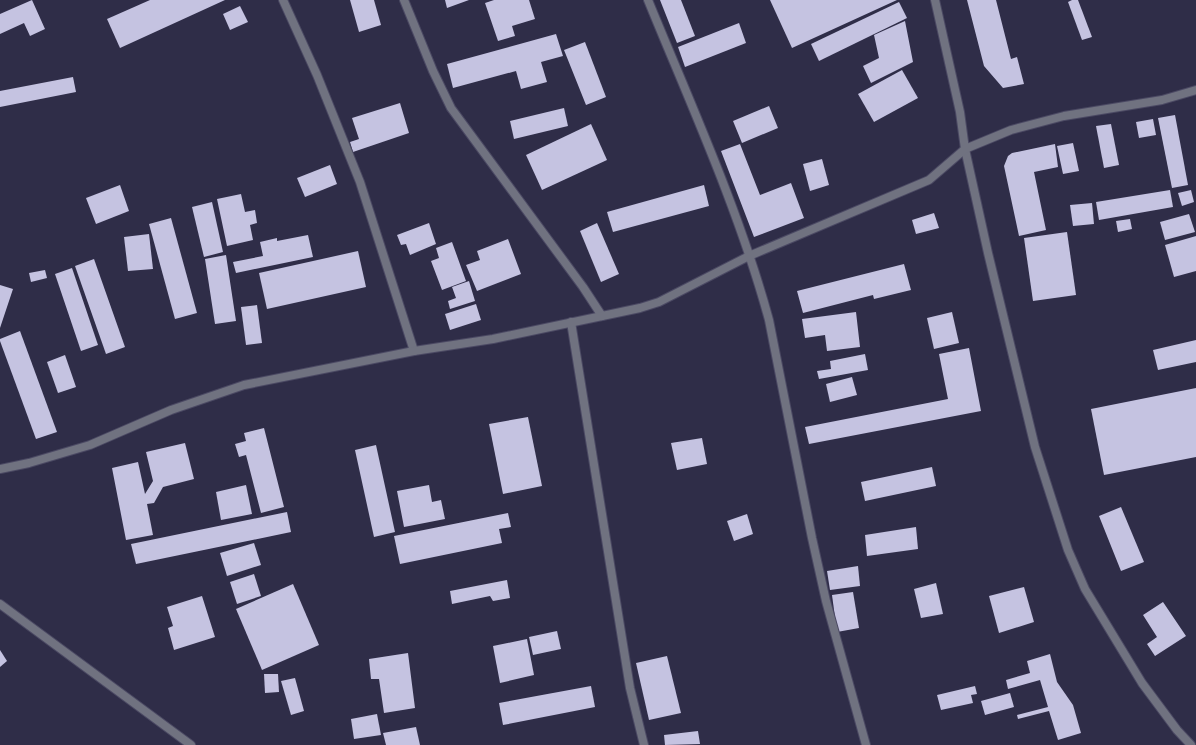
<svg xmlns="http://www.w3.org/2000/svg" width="1196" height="745" font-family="'Times New Roman',serif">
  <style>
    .building { fill: #c5c3e1 }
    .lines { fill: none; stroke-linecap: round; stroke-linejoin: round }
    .minor-casing { stroke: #4b4963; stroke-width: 10 }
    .minor { stroke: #707280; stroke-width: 8 }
  </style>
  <rect width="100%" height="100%" fill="#2f2d48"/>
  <!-- building -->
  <g class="building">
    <polygon points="32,0 45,29 30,36 24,23 0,34 0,14"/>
    <polygon points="150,0 225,0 120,48 107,19"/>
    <polygon points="350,0 374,0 381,25 359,32"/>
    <polygon points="445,0 469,0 447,8"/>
    <polygon points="494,0 529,0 535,19 512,26 515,36 498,41 485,3"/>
    <polygon points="660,0 681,0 695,36 677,43"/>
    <polygon points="770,0 897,0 792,48"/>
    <polygon points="967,0 996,0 1011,59 1017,57 1024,84 1003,88 984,66"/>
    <polygon points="1072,0 1078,0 1092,37 1082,40 1068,2"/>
    <polygon points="899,2 907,18 819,61 811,44"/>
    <polygon points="240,6 248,22 230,30 223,14"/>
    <polygon points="905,21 913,62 871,83 863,66 879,58 874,35"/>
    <polygon points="739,23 746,43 685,67 678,47"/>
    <polygon points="556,34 563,56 541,62 547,82 521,89 516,71 453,88 447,64"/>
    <polygon points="585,42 606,97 586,105 564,50"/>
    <polygon points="902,70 918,98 874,122 858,94"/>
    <polygon points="73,77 76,92 0,107 0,91"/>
    <polygon points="400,103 409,133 353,152 350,142 359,139 352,118"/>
    <polygon points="769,106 778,128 742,143 733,121"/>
    <polygon points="564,108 568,126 514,139 510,121"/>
    <polygon points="1175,115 1188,185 1172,188 1158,118"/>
    <polygon points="1153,119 1156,135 1139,138 1136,122"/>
    <polygon points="591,124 607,160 542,190 526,155"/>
    <polygon points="1111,124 1119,165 1104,168 1096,126"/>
    <polygon points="1073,143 1079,171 1063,174 1057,146"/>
    <polygon points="740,144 760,195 791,183 804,218 754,237 721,151"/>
    <polygon points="1055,144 1058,167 1034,172 1046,230 1019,236 1004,166 1008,156 1012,153"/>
    <polygon points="822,159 829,185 810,191 803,164"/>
    <polygon points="330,165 337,184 305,197 297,178"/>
    <polygon points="120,185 129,211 96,224 86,198"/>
    <polygon points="704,185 709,206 613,232 607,212"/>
    <polygon points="1170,190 1173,207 1099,220 1096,202"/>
    <polygon points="1191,190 1194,202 1182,206 1178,193"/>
    <polygon points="241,194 245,212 255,210 257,223 250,225 253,240 227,246 217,199"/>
    <polygon points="212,202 223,252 204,257 192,207"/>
    <polygon points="1092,203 1094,224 1073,226 1070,205"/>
    <polygon points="934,213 939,228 916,234 912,220"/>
    <polygon points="1189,214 1195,232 1165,240 1160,222"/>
    <polygon points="171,218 197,313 175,319 149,224"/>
    <polygon points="1130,219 1132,229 1118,232 1116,221"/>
    <polygon points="429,223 436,244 410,255 406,244 401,245 397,235"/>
    <polygon points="597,223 619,274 601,282 580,231"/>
    <polygon points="1067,232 1076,295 1033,301 1024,238"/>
    <polygon points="149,234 153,269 128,271 124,237"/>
    <polygon points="308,235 313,257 236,273 233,262 263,256 260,242 277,238 277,241"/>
    <polygon points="1196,236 1196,271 1174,277 1165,245"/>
    <polygon points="508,239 521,274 477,291 466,265 480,260 477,251"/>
    <polygon points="452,242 466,281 442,290 431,261 439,258 436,248"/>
    <polygon points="358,251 366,287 267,309 259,273"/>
    <polygon points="226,255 236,321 215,324 205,259"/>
    <polygon points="94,259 125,347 106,354 75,266"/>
    <polygon points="904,264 911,290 874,299 873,295 803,313 797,291"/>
    <polygon points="72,268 98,345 81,351 55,274"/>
    <polygon points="45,270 47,278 31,282 29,273"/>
    <polygon points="469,281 475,301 450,309 448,301 456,298 452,287"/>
    <polygon points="0,285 13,289 0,328"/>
    <polygon points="476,304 481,320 450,330 445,314"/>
    <polygon points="257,305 262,343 246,345 241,307"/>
    <polygon points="856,312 860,347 827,351 825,335 805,338 802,319"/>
    <polygon points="952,312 959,343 934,349 927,318"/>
    <polygon points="20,331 57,432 36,439 0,341 0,339"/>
    <polygon points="1196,340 1196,362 1158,370 1153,350"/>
    <polygon points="969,348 981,411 809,444 805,427 948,399 939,354"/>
    <polygon points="865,354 868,370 819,379 817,371 831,369 830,361"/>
    <polygon points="65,355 76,387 58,393 47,362"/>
    <polygon points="852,377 857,395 830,402 826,384"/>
    <polygon points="1196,388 1196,457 1104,475 1091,409"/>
    <polygon points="528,417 542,486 503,494 489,424"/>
    <polygon points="264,428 284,507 261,513 246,455 239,457 235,444 246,441 244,433"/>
    <polygon points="702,438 707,464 677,470 671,443"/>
    <polygon points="185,443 194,479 163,487 154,503 147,504 153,535 126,540 112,468 138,462 145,494 153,481 146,452"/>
    <polygon points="376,445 395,532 374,537 355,450"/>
    <polygon points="932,467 936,486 865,501 861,482"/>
    <polygon points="246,485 252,514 221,520 216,492"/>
    <polygon points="429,485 432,502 441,500 445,519 404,527 397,491"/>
    <polygon points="1121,507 1144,562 1121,571 1099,516"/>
    <polygon points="287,512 291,532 136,564 131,544"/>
    <polygon points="508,513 511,527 499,529 502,543 400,564 394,536"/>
    <polygon points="747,514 753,534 734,541 727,521"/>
    <polygon points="916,527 918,549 867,556 865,535"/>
    <polygon points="254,543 261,565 227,576 220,553"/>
    <polygon points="858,566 860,586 830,590 827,571"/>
    <polygon points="254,574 261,596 237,604 230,582"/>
    <polygon points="507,580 510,598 493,601 490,596 452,604 450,591"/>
    <polygon points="936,583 943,614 921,618 914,589"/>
    <polygon points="293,584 319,645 262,670 236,609"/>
    <polygon points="1024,587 1034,622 999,633 989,596"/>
    <polygon points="853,592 859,628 837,632 832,595"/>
    <polygon points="202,596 215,637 174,650 168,628 173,626 167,607"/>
    <polygon points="1163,602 1186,636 1155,656 1147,644 1157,637 1143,615"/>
    <polygon points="557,631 561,649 533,655 529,637"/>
    <polygon points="527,639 534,675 500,683 493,646"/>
    <polygon points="0,650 7,661 0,667"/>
    <polygon points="408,653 415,708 384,713 379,679 371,679 369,659"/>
    <polygon points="1050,654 1057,682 1073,705 1081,733 1058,740 1049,711 1018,719 1017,715 1048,707 1040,680 1008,689 1006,680 1030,673 1027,661"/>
    <polygon points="667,656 681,713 649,720 636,663"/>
    <polygon points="264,674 278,674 279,692 265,693"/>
    <polygon points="295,678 304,711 291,715 281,681"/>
    <polygon points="591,686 595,707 503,725 499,703"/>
    <polygon points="975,686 977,694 971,695 973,703 941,710 937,695"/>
    <polygon points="1010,693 1014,707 985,715 981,701"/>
    <polygon points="377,714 381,735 354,739 351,719"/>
    <polygon points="416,727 420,745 386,745 383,733"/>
    <polygon points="698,731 700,744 665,745 664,735"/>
  </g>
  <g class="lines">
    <!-- minor casing -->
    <g class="minor-casing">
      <g id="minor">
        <polyline points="283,0 317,75 360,182 414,351"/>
        <polyline points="404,0 433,71 451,108 583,287 602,316"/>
        <path d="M648 0C691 105 739 210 769 320L812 538 826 601 866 745"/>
        <polyline points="935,0 960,112 965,149 988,253 1035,447 1068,550 1085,589 1142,683 1177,730 1191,745"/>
        <polyline points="571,322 630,688 644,745"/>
        <polyline points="0,469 29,463 90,445 171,410 244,385 414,351 493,339 640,308 659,302 749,256 929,180 965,149 1011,130 1064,116 1162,100 1196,90"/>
        <polyline points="0,604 191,745"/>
      </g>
    </g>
    <!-- minor -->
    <use href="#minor" class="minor"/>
  </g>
</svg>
